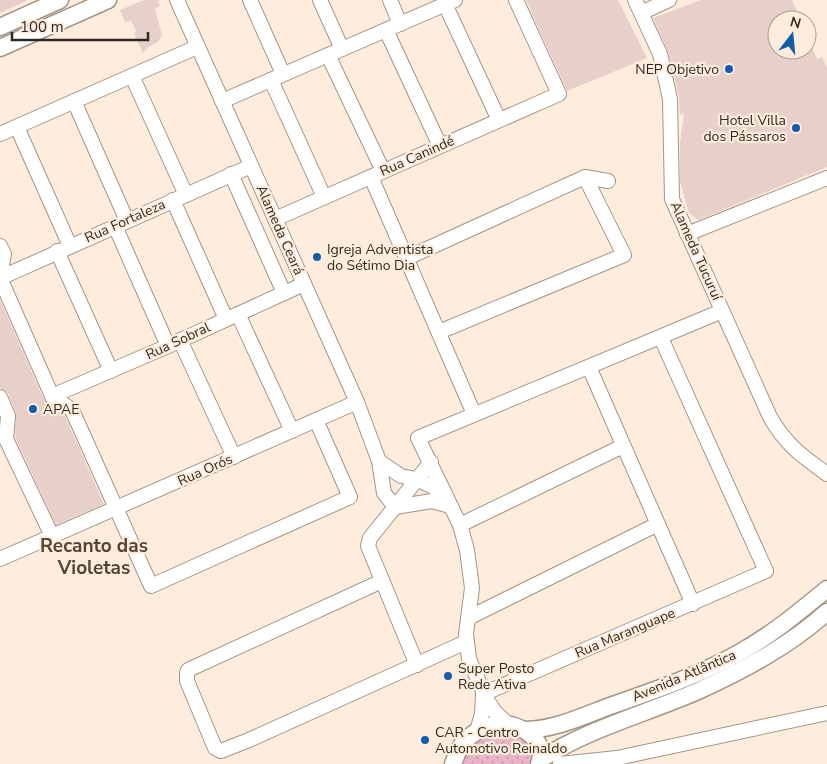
<svg xmlns="http://www.w3.org/2000/svg" width="827" height="764" font-family="'Nunito Sans',sans-serif">
  <style>
    .grass { fill: url(#grass-dots) }
    .building { fill: #e7cfca }
    .lines { fill: none; stroke-linecap: round; stroke-linejoin: round }
    .minor-casing { stroke: #a59586; stroke-width: 16 }
    .major-casing { stroke: #a59586; stroke-width: 19 }
    .minor { stroke: #fff; stroke-width: 14 }
    .major { stroke: #fff; stroke-width: 16 }
    .poi-dot { fill: #125dac; stroke: #feecdc; stroke-width: 2 }
    .labels { text-anchor: middle; dominant-baseline: central; stroke-width: 4.5; stroke-linejoin: round; paint-order: stroke }
    .poi-label { font-size: 14px; fill: #302923; stroke: #feecdc; text-anchor: start }
    .street-label { font-size: 14px; fill: #302923; stroke: #feecdc }
    .district-label { font-size: 19px; font-weight: bold; fill: #524437; stroke: #feecdc }
  </style>
  <defs>
    <pattern id="grass-dots" width="8" height="8" patternUnits="userSpaceOnUse" patternTransform="scale(1.25)"><rect width="8" height="8" fill="#ebb3c6"/><path d="M2 2h.1M6 6h.1" fill="none" stroke="#ca9aaa" stroke-width="1.8" stroke-linecap="round"/></pattern>
  </defs>
  <rect width="100%" height="100%" fill="#feecdc"/>
  <!-- grass -->
  <path class="grass" d="M501 729 517 731 535 750 532 764H463C467 742 482 736 501 729Z"/>
  <!-- building -->
  <g class="building">
    <polygon points="0,0 28,0 0,13"/>
    <polygon points="144,0 158,0 160,6 155,9 162,35 158,42 147,48 143,53 134,34 136,31 131,21 125,22 120,10"/>
    <polygon points="526,0 618,0 647,58 567,91"/>
    <polygon points="701,0 792,0 801,20 777,20 777,50 807,50 807,36 817,59 822,57 827,68 827,167 698,220 689,213 680,181 680,143 684,113 680,115 679,97 668,52 653,18"/>
    <polygon points="0,300 44,400 65,416 104,504 56,525 15,437 16,413 8,393 5,390 0,388"/>
  </g>
  <g class="lines">
    <!-- minor casing -->
    <g class="minor-casing">
      <g id="minor">
        <polyline points="177,0 357,402 379,461 384,493 395,507"/>
        <polyline points="250,0 283,74"/>
        <polyline points="320,0 342,49"/>
        <polyline points="390,0 400,24"/>
        <path d="M635 0 660 54 670 99 672 199 770 417C786 445 802 456 827 474"/>
        <polyline points="445,4 499,120"/>
        <polyline points="641,13 669,0"/>
        <polyline points="386,30 440,146"/>
        <polyline points="328,55 383,171"/>
        <polyline points="132,76 186,195"/>
        <polyline points="271,80 324,197"/>
        <polyline points="74,101 127,221"/>
        <polyline points="222,101 455,0"/>
        <polyline points="17,127 70,246"/>
        <polyline points="0,134 197,47"/>
        <polyline points="231,174 284,293"/>
        <polyline points="371,177 474,414"/>
        <polyline points="173,200 226,319"/>
        <polyline points="275,219 559,94 516,0"/>
        <polyline points="115,226 168,346"/>
        <polyline points="687,234 827,178"/>
        <polyline points="0,246 4,254 0,277"/>
        <polyline points="57,251 111,371"/>
        <polyline points="407,258 585,177 608,181"/>
        <polyline points="0,278 251,166"/>
        <polyline points="0,278 52,396"/>
        <polyline points="238,314 292,431"/>
        <polyline points="439,332 624,255 585,177"/>
        <polyline points="180,340 234,457"/>
        <polyline points="589,367 693,604"/>
        <polyline points="52,396 72,410 151,586 350,497 316,420"/>
        <polyline points="52,396 168,346 304,284"/>
        <polyline points="0,397 8,416 6,439 52,536"/>
        <polyline points="379,461 401,476 416,479 433,487 446,498"/>
        <polyline points="395,507 432,501 450,506"/>
        <polyline points="460,525 623,446"/>
        <polyline points="0,559 357,402"/>
        <polyline points="382,581 188,670 187,673 187,681 215,748 221,751 249,740 466,642"/>
        <polyline points="468,618 658,524"/>
        <polyline points="417,665 368,546 370,538 431,462"/>
        <polyline points="483,694 766,571 661,338"/>
        <polyline points="509,725 495,712 487,700 469,659 466,634 472,588 467,550 460,525 418,438 722,311"/>
        <polyline points="477,731 482,714 483,694"/>
        <polyline points="560,764 617,758 827,713"/>
      </g>
    </g>
    <!-- major casing -->
    <g class="major-casing">
      <g id="major">
        <polyline points="0,27 60,0"/>
        <polyline points="0,48 108,0"/>
        <path d="M526 730C556 729 583 716 610 706 653 691 697 676 737 654 770 636 798 613 827 589"/>
        <path d="M541 759C590 728 645 714 698 691 744 670 789 646 827 612"/>
        <path d="M453 764C456 757 458 749 463 743 472 733 486 724 500 724 521 724 548 739 539 764"/>
      </g>
    </g>
    <!-- minor -->
    <use href="#minor" class="minor"/>
    <!-- major -->
    <use href="#major" class="major"/>
  </g>
  <!-- markers -->
  <g class="poi-dot">
    <circle cx="729" cy="69" r="5"/>
    <circle cx="796" cy="128" r="5"/>
    <circle cx="317" cy="257" r="5"/>
    <circle cx="33" cy="409" r="5"/>
    <circle cx="448" cy="676" r="5"/>
    <circle cx="425" cy="740" r="5"/>
  </g>
  <g class="labels">
    <!-- poi labels -->
    <g class="poi-label">
      <text x="719" y="69" text-anchor="end">NEP Objetivo</text>
      <text x="786" y="120" text-anchor="end">Hotel Villa<tspan x="786" dy="16">dos Pássaros</tspan></text>
      <text x="327" y="249">Igreja Adventista<tspan x="327" dy="16">do Sétimo Dia</tspan></text>
      <text x="43" y="409">APAE</text>
      <text x="458" y="668">Super Posto<tspan x="458" dy="16">Rede Ativa</tspan></text>
      <text x="435" y="732">CAR - Centro<tspan x="435" dy="16">Automotivo Reinaldo</tspan></text>
    </g>
    <!-- street labels -->
    <g class="street-label">
      <text transform="translate(417 156) rotate(-24)">Rua Canindé</text>
      <text transform="translate(125 221) rotate(-24)">Rua Fortaleza</text>
      <text transform="translate(280 230) rotate(66)">Alameda Ceará</text>
      <text transform="translate(696 251) rotate(66)">Alameda Tucuruí</text>
      <text transform="translate(178 341) rotate(-25)">Rua Sobral</text>
      <text transform="translate(205 470) rotate(-24)">Rua Orós</text>
      <text transform="translate(625 633) rotate(-23)">Rua Maranguape</text>
      <text transform="translate(684 676) rotate(-23)">Avenida Atlântica</text>
    </g>
    <!-- district labels -->
    <g class="district-label">
      <text x="94" y="546">Recanto das<tspan x="94" dy="22">Violetas</tspan></text>
    </g>
  </g>
  <!-- north arrow -->
  <g transform="translate(792 35) rotate(16)"><circle r="24" fill="#feecdc" stroke="#ac9e92"/>
  <path d="M0-4L9 19L0 12L-9 19Z" fill="#125dac"/>
  <text y="-8" font-size="14" font-weight="bold" text-anchor="middle" fill="#302923">N</text>
  </g>
  <!-- scale -->
  <path d="M12 32v8h136v-8" fill="none" stroke="#302923" stroke-width="2.5"/>
  <text x="20" y="32" font-size="15" fill="#302923" stroke="#feecdc" stroke-width="4" paint-order="stroke">100 m</text>
</svg>
